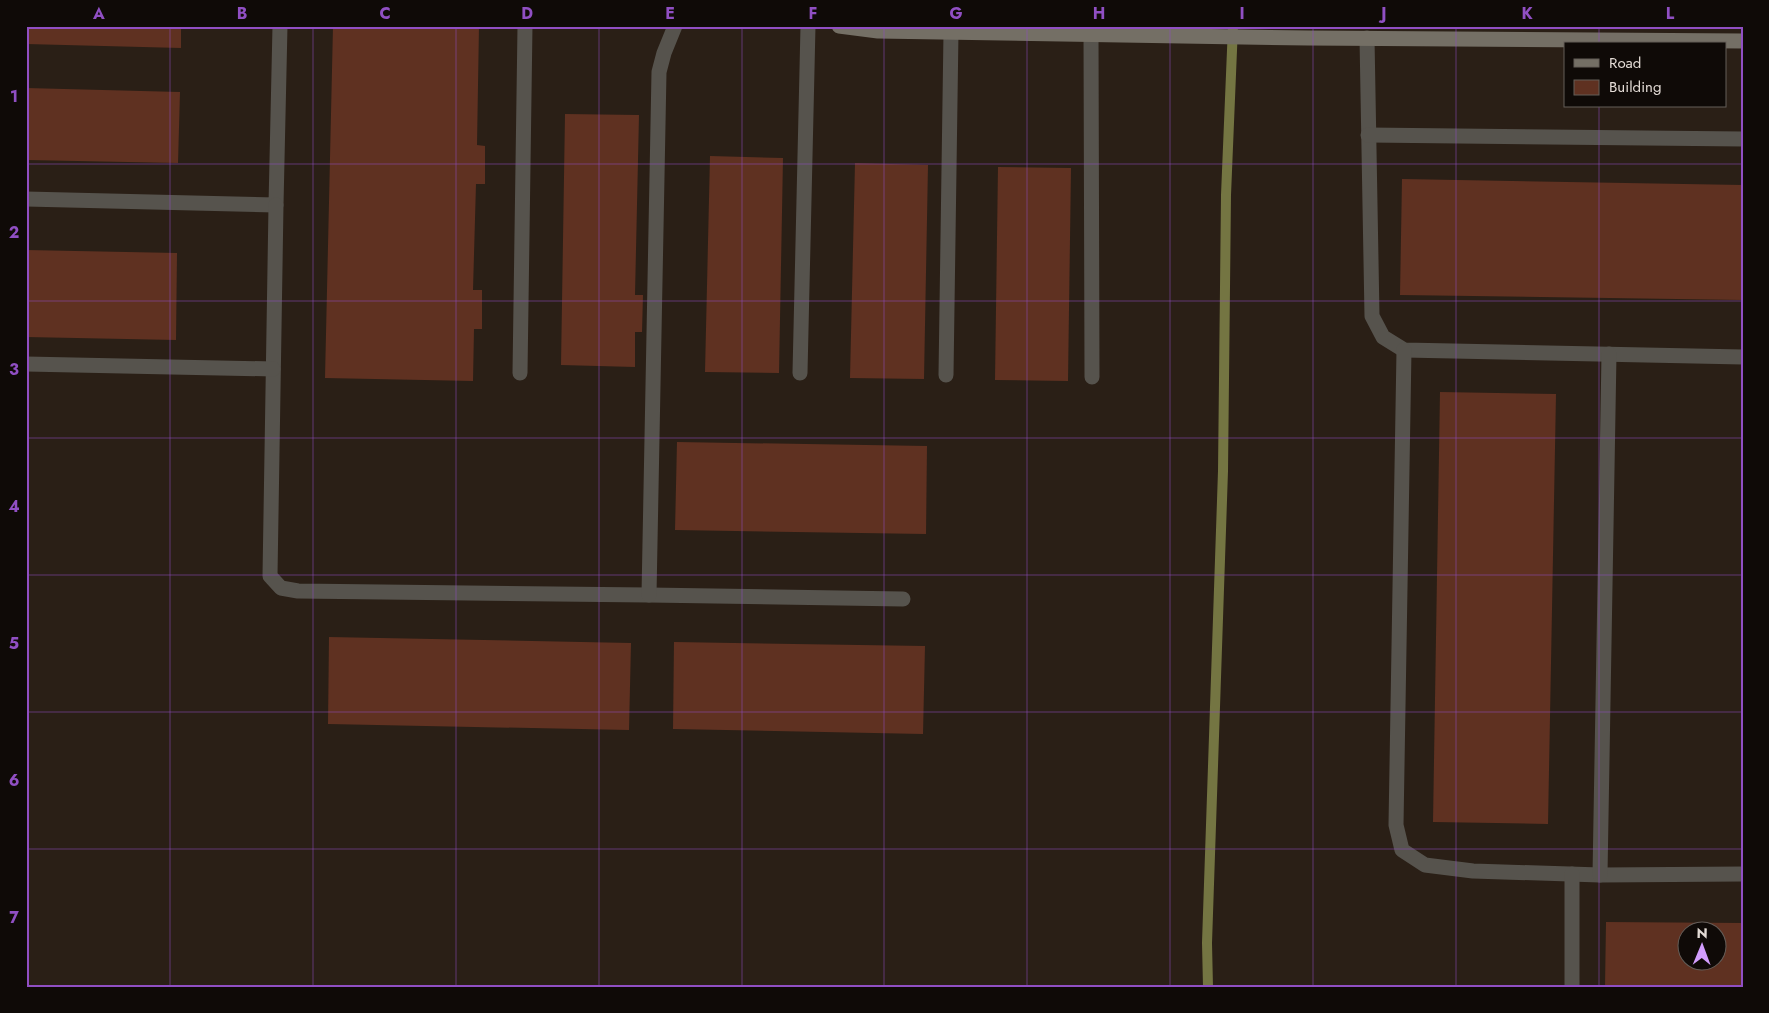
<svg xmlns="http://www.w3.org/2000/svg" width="1769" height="1013" font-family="Jost,sans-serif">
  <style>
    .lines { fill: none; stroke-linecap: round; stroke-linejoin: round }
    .stream { stroke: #747542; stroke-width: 10 }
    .building { fill: #5f3121; fill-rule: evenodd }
    .lane { stroke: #56534d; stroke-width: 15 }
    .secondary { stroke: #746f65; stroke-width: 15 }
    .grid { fill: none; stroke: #904fc3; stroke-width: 1; stroke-opacity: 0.55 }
    .neatline { fill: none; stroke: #904fc3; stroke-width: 2 }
    .grid-label { font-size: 16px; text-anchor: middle; font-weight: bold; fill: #904fc3 }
  </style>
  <rect width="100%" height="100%" fill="#2a1f16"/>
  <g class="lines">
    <!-- stream -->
    <polyline class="stream" points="1208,987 1207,943 1223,471 1226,195 1233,26"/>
  </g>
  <!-- building -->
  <g class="building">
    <polygon points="26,26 181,26 181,48 26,44"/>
    <polygon points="333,26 479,26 477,145 485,146 485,184 476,184 473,290 482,290 482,329 474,329 473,381 325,378"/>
    <polygon points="26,88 180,92 178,163 26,160"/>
    <polygon points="565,114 639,115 635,295 643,295 642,332 635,332 635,367 561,365"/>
    <polygon points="710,156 783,158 779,373 705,372"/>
    <polygon points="855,163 928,165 924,379 850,378"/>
    <polygon points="998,167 1071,168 1068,381 995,380"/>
    <polygon points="1402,179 1743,185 1743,300 1400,295"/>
    <polygon points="26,250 177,253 176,340 26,337"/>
    <polygon points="1440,392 1556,394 1548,824 1433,822"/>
    <polygon points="677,442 927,446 926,534 675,530"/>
    <polygon points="329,637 631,643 629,730 328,724"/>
    <polygon points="674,642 925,646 923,734 673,729"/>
    <path d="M1606 922 1743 923V987H1605ZM1686 930H1716V960H1686Z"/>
  </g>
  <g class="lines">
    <!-- lane -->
    <g class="lane">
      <polyline points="1091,34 1092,377"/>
      <polyline points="1367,38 1372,316 1383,337 1404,350 1743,357"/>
      <polyline points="1368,135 1743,139"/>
      <polyline points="26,199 276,205 280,26"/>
      <polyline points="276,205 270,576 281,588 298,591 649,595 903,599"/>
      <polyline points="1404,350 1396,825 1402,850 1425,865 1473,871 1600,875 1743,874"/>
      <polyline points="26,364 273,369"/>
      <polyline points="520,373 525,26"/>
      <polyline points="800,373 808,26"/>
      <polyline points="946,375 951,32"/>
      <polyline points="649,595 659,72 664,53 675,26"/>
      <polyline points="1572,874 1572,987"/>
      <polyline points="1600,875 1609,354"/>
    </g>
    <!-- secondary -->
    <polyline class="secondary" points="839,26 878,31 1308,38 1743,41"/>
  </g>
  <!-- grid -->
  <path class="grid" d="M170 26V987M313 26V987M456 26V987M599 26V987M742 26V987M884 26V987M1027 26V987M1170 26V987M1313 26V987M1456 26V987M1599 26V44M1599 106V987M26 164H1743M26 301H1743M26 438H1743M26 575H1743M26 712H1743M26 849H1743"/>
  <!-- border -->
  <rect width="1769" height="1013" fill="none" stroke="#0f0a07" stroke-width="55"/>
  <!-- legend -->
  <rect x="1564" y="42" width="162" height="65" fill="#0f0a07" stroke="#645e59"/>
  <rect x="1574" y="59" width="25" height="8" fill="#746f65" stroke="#645e59"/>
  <text x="1609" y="68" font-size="15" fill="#e3dbd5">Road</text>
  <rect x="1574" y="80" width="25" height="15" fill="#5f3121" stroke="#645e59"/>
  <text x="1609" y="92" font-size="15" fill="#e3dbd5">Building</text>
  <!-- north arrow -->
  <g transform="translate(1702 946) rotate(1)"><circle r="24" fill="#0f0a07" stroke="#645e59"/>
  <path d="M0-4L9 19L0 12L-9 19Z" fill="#d29dfd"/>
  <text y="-8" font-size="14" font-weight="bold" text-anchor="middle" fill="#e3dbd5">N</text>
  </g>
  <rect x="28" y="28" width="1714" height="958" class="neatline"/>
  <g class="grid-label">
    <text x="99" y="19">A</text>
    <text x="242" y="19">B</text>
    <text x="385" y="19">C</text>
    <text x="527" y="19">D</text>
    <text x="670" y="19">E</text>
    <text x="813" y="19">F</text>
    <text x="956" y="19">G</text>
    <text x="1099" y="19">H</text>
    <text x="1242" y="19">I</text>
    <text x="1384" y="19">J</text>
    <text x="1527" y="19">K</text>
    <text x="1670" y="19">L</text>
    <text x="14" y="102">1</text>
    <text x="14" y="238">2</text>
    <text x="14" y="375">3</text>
    <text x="14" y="512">4</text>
    <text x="14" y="649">5</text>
    <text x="14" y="786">6</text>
    <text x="14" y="923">7</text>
  </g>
</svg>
